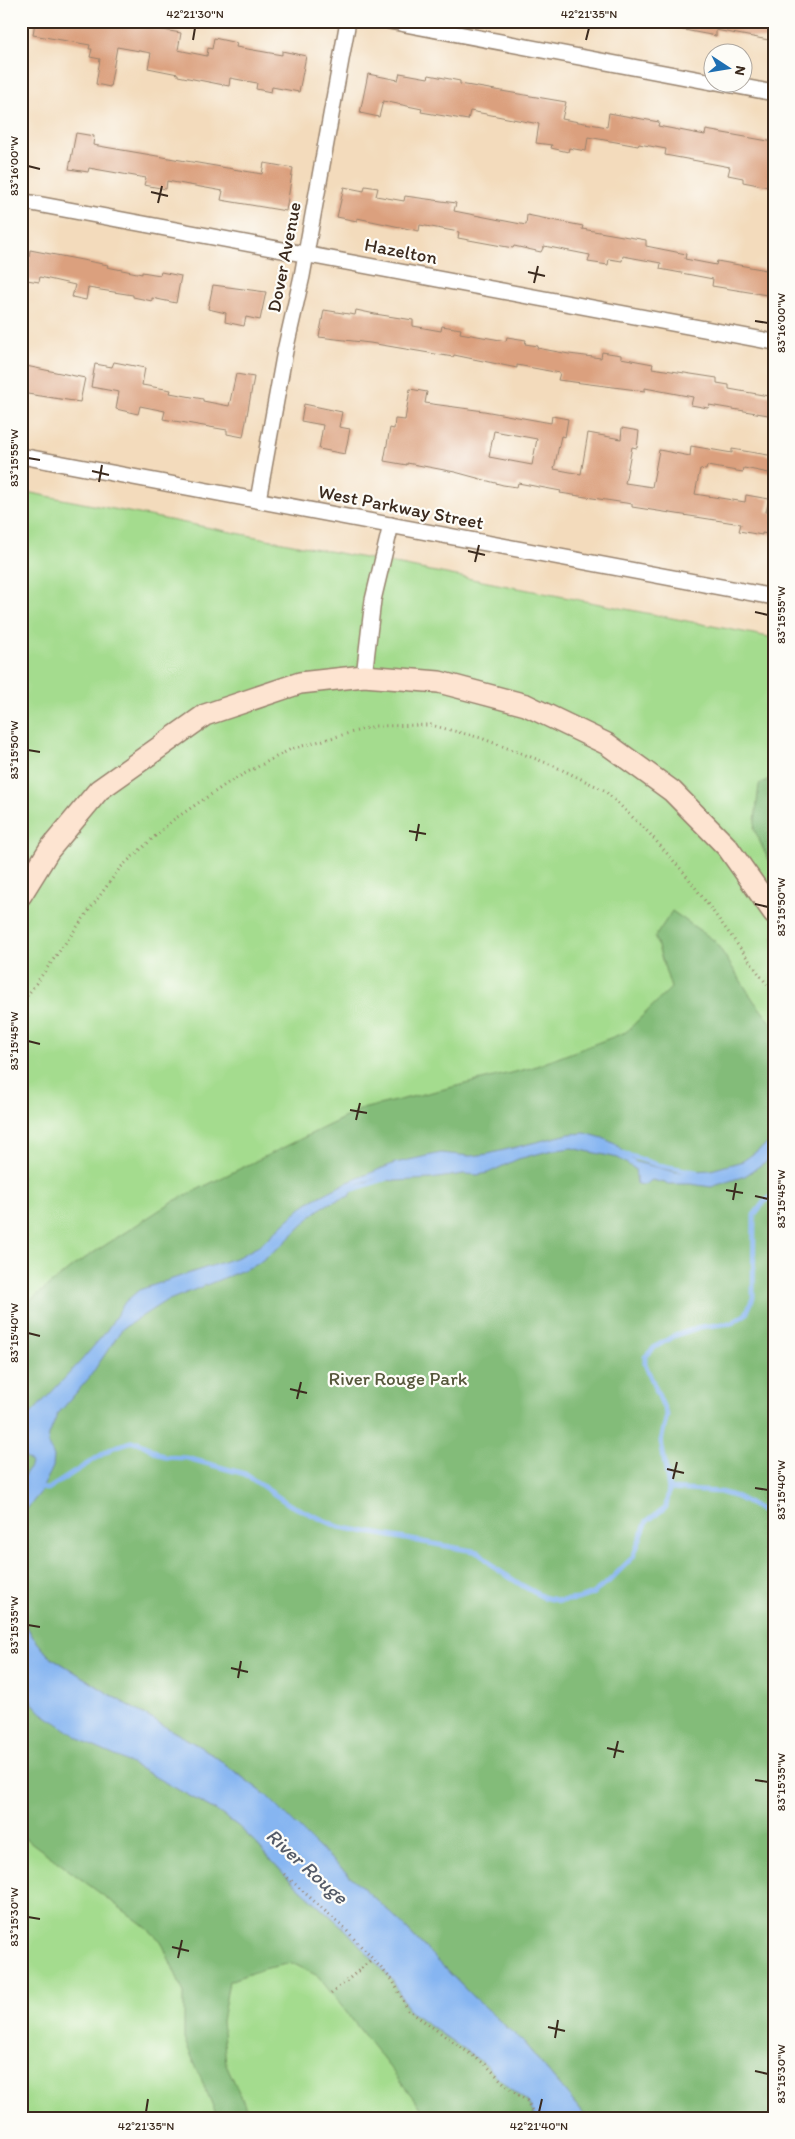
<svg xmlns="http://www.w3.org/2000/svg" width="795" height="2139" font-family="Itim,sans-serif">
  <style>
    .green { fill: #a4dc8e; stroke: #708356 }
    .forest { fill: #83bc79; stroke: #5f734c }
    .water { fill: #86b5f1; stroke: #607088 }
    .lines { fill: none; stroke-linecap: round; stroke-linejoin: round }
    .stream { stroke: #86b5f1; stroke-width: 5 }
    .building { fill: #dba07e; fill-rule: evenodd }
    .minor-casing { stroke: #97826d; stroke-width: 18 }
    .secondary-casing { stroke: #97826d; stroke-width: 24 }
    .path { stroke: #97826d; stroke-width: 3; stroke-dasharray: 1 4; stroke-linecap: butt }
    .minor { stroke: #fff; stroke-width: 15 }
    .secondary { stroke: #fde4d1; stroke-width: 21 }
    .ticks { fill: none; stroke: #3b2a1e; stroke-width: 2 }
    .labels { text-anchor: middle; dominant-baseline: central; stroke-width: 4.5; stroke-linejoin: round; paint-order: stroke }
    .street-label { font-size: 19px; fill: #3b2a1e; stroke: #fdfcf7 }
    .park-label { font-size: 19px; fill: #55563a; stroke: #fdfcf7 }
    .water-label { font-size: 20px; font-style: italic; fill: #555b68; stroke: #fdfcf7 }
    .neatline { fill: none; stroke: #3b2a1e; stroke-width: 2 }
    .ticks-label { font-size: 12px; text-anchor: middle; fill: #3b2a1e }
  </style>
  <rect width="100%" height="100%" fill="#fdfcf7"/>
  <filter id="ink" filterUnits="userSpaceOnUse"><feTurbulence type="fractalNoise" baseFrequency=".02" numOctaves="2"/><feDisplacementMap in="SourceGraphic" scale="10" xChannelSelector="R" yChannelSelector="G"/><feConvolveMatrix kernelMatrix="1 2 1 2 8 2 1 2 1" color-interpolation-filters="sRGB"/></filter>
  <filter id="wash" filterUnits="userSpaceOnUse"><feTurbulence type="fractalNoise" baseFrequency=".0096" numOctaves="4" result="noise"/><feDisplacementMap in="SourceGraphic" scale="20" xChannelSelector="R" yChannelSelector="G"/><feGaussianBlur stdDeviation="1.12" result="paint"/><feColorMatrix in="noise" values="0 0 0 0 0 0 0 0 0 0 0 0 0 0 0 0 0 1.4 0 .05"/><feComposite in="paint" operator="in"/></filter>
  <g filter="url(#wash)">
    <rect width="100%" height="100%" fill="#f3dbbc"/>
    <!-- green -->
    <polygon class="green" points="21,491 774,638 774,2118 21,2118"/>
    <!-- forest -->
    <g class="forest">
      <polygon points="774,776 774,872 754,829 759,785"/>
      <polygon points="672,911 715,941 754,1001 774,1026 774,2118 587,2118 523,2042 471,1995 392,1914 317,1846 266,1795 209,1752 117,1699 48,1655 33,1637 21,1617 21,1308 73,1266 172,1202 362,1109 531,1068 626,1032 671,988 655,937"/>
      <polygon points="21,1691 42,1713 215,1810 238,1826 256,1843 284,1874 346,1930 393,1981 408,2010 486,2065 511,2090 527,2101 536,2118 429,2118 318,1976 292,1963 263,1969 229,1981 222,2021 226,2064 251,2118 218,2118 184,2039 184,1993 161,1941 142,1924 21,1835"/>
    </g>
    <!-- water -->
    <g class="water">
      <polygon points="585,1133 603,1138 615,1144 636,1162 676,1172 711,1170 743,1161 774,1139 774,1156 745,1176 711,1187 691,1184 669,1184 652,1180 644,1185 637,1184 635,1169 618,1158 572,1148 549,1151 518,1159 488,1173 478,1175 464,1174 431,1179 396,1181 377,1179 361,1183 355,1187 350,1196 330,1203 318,1210 282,1245 256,1265 164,1302 122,1329 89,1378 57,1415 49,1435 48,1443 54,1457 53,1467 40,1493 27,1509 21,1513 21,1480 30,1467 31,1462 21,1455 21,1431 29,1416 80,1362 105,1333 125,1302 139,1290 238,1257 259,1246 307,1203 348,1182 395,1163 441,1153 470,1156 488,1154 569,1134"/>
      <polygon points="21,1617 33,1637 48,1655 117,1699 209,1752 266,1795 317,1846 392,1914 471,1995 523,2042 587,2118 536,2118 527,2101 511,2090 486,2065 408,2010 393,1981 346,1930 284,1874 256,1843 238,1826 215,1810 146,1772 120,1758 88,1744 42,1713 21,1691"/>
    </g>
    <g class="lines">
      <!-- stream -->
      <g class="stream">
        <polyline points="622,1153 658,1165 696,1172"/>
        <polyline points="350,1190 387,1178"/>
        <polyline points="38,1488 48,1489 112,1448 130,1442 138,1442 165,1457 187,1458 245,1474 290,1505 339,1527 479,1552 495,1568 523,1586 543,1597 560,1601 578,1599 592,1594 608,1582 633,1557 647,1521 666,1507 669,1489 661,1441 667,1415 645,1364 645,1357 655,1347 674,1336 700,1327 732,1323 746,1314 753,1298 754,1215 764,1202 774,1195"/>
        <polyline points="669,1489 720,1492 737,1497 774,1517"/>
      </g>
    </g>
    <g id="blocks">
      <!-- building -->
      <g class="building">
        <polygon points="35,21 132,21 152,25 152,28 181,33 178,50 207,56 208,48 212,49 214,38 237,43 236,47 282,55 282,51 306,56 299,92 272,87 271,92 256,89 257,83 230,78 229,86 178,76 178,74 148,68 151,53 117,47 110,87 96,84 100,59 90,57 92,49 89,49 90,45 33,35"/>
        <polygon points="675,21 774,21 774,41 716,30 716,36 674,28"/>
        <polygon points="400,73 428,78 429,75 460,81 460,84 566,102 562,119 607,127 609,113 659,122 658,126 705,135 706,130 774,142 774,188 743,182 743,178 728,175 730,167 665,155 666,149 639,144 638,146 588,137 586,151 569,148 568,152 551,148 552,145 536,143 539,124 470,111 468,120 421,112 422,109 383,101 379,117 360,113 368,74 398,80"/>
        <polygon points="76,133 94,136 93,145 262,174 264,163 293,168 286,211 221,200 223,191 167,181 166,189 144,185 146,178 89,168 88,172 69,169"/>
        <polygon points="365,186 378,188 376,196 404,201 405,196 456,203 454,211 526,225 527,215 583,226 582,229 646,240 646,246 686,254 685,259 716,265 717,261 772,271 767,295 712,286 713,279 660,269 661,263 623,256 622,261 609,259 608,265 588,262 590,255 544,246 541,252 514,246 513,248 458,238 459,232 420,225 419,231 357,218 357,221 337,217 344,187 364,191"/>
        <polygon points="30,250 108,265 107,267 142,274 142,272 160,275 161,272 181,276 176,303 152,298 152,301 133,297 133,295 88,288 86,300 72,297 75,285 40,277 39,282 21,279 21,256 29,257"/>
        <polygon points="213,285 266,292 260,320 246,317 244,326 225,322 226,313 208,309"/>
        <polygon points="324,310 355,315 356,310 375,314 413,320 413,326 441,331 442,326 461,329 460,333 506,341 507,337 526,340 525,344 538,346 537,348 569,354 601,358 602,352 621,355 621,358 653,364 652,368 717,378 717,383 729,385 729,389 774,397 774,416 709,405 708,408 691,405 693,397 645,388 645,391 558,380 560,373 517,365 517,368 454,355 453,357 370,343 319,337"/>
        <polygon points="114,362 145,368 142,385 171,390 170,393 203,399 203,401 229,406 236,374 254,377 243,437 227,434 227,430 163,419 165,411 140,406 138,414 116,409 119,392 91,387 95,364 112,367"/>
        <polygon points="21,365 85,378 80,402 21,393"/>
        <path d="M410 389 427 392 425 403 484 411 551 423 552 416 568 419 565 437 561 436 554 469 581 474 588 433 621 439 622 428 639 431 637 448 632 447 625 483 652 487 659 450 690 456 691 446 732 453V449L774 456V474L744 468 743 472 707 466 706 470 700 469 695 494 745 502 746 495 769 499 766 512 774 513V535L762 533V535L739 531 741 524 632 507V504L560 493 561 491 518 483 517 487 503 485 455 472 407 463V465L384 461 390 428 394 429 395 419 405 420ZM494 431 537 439 532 465 489 457Z"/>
        <polygon points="304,404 342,412 339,427 350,429 345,454 319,449 323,425 301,421"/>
      </g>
    </g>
  </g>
  <g filter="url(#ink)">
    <use href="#blocks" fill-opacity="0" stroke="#97826d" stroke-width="1"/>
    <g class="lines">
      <!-- minor casing -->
      <g class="minor-casing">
        <g id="minor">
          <polyline points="389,21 712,82"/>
          <polyline points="717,82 774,93"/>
          <polyline points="21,201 774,342"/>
          <polyline points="21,456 774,597"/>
          <polyline points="258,500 285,351 302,276 348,21"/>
          <polyline points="364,676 373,600 391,525"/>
        </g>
      </g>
      <!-- secondary casing -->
      <g class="secondary-casing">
        <polyline id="secondary" points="21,895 49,850 99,790 205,715 300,683 364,676 439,682 526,705 607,744 672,791 728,848 774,913"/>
      </g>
      <!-- path -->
      <g class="path">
        <polyline points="21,1004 120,868 173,820 231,781 291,749 375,726 431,725 481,738 552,765 604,790 649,833 686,875 774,994"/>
        <polyline points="284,1874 346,1930 393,1981 408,2010 486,2065 511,2090 527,2101 536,2118"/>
        <polyline points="331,1994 372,1959"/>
      </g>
      <!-- minor -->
      <use href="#minor" class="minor"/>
      <!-- secondary -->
      <use href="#secondary" class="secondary"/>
    </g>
  </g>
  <!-- ticks -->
  <path class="ticks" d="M193 40 195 28M586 40 589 28M28 166 40 169M151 192 168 196M158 203 162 186M528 272 545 276M534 283 538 266M755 321 768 323M28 458 40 460M92 471 109 475M99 482 102 465M468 551 485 555M475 562 479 545M755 612 768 615M28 750 40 752M409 831 426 834M416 841 419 824M755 904 768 907M28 1041 40 1044M350 1110 367 1113M356 1120 360 1103M726 1190 743 1193M755 1196 768 1199M733 1200 736 1183M28 1333 40 1336M290 1389 307 1393M297 1399 301 1382M667 1469 684 1473M673 1479 677 1462M755 1488 768 1490M28 1625 40 1627M231 1668 248 1672M238 1678 241 1661M607 1748 624 1752M614 1758 618 1741M755 1780 768 1782M28 1917 40 1919M172 1947 189 1951M178 1958 182 1940M548 2027 565 2031M555 2038 558 2020M755 2071 768 2074M146 2112 148 2099M539 2112 542 2099"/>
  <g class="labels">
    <!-- street labels -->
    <g class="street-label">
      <text transform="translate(401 251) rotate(11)">Hazelton</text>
      <text transform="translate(284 257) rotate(-79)">Dover Avenue</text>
      <text transform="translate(401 507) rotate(11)">West Parkway Street</text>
    </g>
    <!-- park labels -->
    <g class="park-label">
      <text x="398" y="1378">River Rouge Park</text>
    </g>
    <!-- water labels -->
    <g class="water-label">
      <text transform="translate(307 1866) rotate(42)">River Rouge</text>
    </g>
  </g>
  <!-- margin -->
  <rect width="795" height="2139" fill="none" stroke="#fdfcf7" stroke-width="55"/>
  <!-- north arrow -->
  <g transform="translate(728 68) rotate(102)"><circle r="24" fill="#fdfcf7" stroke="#afa8a0"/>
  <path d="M0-4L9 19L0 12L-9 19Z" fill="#1f6fb2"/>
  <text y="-8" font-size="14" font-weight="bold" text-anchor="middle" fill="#3b2a1e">N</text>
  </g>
  <rect x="28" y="28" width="740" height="2084" class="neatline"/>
  <g class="ticks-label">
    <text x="195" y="18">42°21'30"N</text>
    <text x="589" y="18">42°21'35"N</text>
    <text transform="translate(14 166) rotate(-90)" y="4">83°16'00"W</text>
    <text transform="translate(781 323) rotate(-90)" y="4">83°16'00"W</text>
    <text transform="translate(14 458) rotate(-90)" y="4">83°15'55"W</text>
    <text transform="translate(781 615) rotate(-90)" y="4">83°15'55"W</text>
    <text transform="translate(14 750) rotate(-90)" y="4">83°15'50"W</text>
    <text transform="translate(781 907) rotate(-90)" y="4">83°15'50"W</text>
    <text transform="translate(14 1041) rotate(-90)" y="4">83°15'45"W</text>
    <text transform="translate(781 1199) rotate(-90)" y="4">83°15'45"W</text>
    <text transform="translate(14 1333) rotate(-90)" y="4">83°15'40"W</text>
    <text transform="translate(781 1490) rotate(-90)" y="4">83°15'40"W</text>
    <text transform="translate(14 1625) rotate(-90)" y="4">83°15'35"W</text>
    <text transform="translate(781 1782) rotate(-90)" y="4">83°15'35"W</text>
    <text transform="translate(14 1917) rotate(-90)" y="4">83°15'30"W</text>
    <text transform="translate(781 2074) rotate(-90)" y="4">83°15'30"W</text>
    <text x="146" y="2130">42°21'35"N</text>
    <text x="539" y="2130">42°21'40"N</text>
  </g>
</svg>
